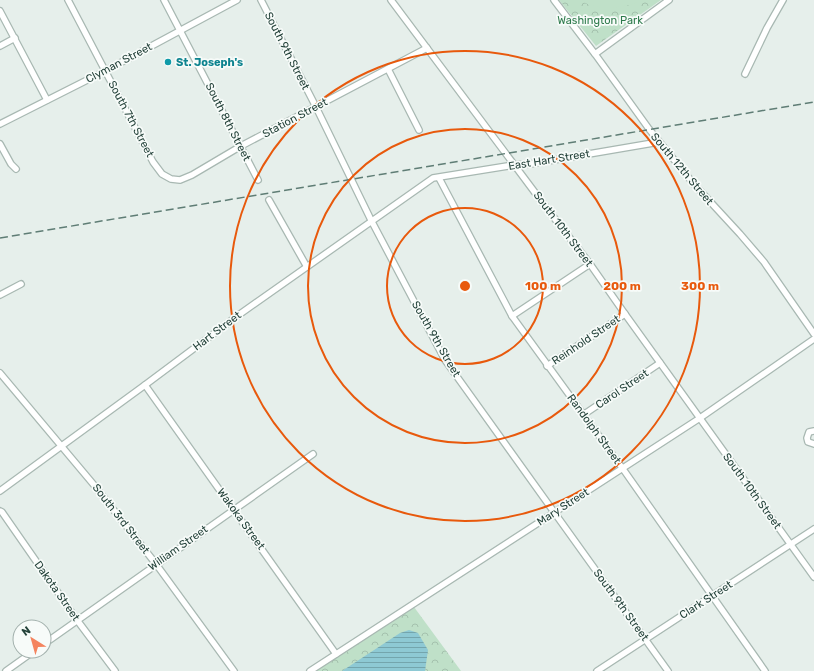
<svg xmlns="http://www.w3.org/2000/svg" width="814" height="671" font-family="Rubik,sans-serif">
  <style>
    .park { fill: url(#park-crowns) }
    .pitch { fill: #bfe0c8 }
    .water { fill: url(#water-rules) }
    .lines { fill: none; stroke-linecap: round; stroke-linejoin: round }
    .minor-casing { stroke: #a8b8b2; stroke-width: 8 }
    .minor { stroke: #fff; stroke-width: 5.5 }
    .rail { stroke: #5f7d75; stroke-width: 1.5; stroke-dasharray: 8 4; stroke-linecap: butt }
    .ring { fill: none; stroke: #e8590c; stroke-width: 2 }
    .culture-dot { fill: #0f9aa8; stroke: #f7fbf9; stroke-width: 1.5 }
    .labels { text-anchor: middle; dominant-baseline: central; stroke-width: 3.5; stroke-linejoin: round; paint-order: stroke }
    .park-label { font-size: 11px; fill: #2d7a4b; stroke: #f7fbf9 }
    .street-label { font-size: 11px; fill: #24423a; stroke: #f7fbf9 }
    .culture-label { font-size: 11px; font-weight: bold; fill: #0d838f; stroke: #f7fbf9; text-anchor: start }
    .centre { fill: #e8590c; stroke: #f7fbf9; stroke-width: 2 }
    .ring-label { font-size: 12px; text-anchor: middle; font-weight: bold; fill: #e8590c; stroke: #f7fbf9; stroke-width: 3.5; stroke-linejoin: round; paint-order: stroke }
  </style>
  <defs>
    <pattern id="park-crowns" width="20" height="18" patternUnits="userSpaceOnUse"><rect width="20" height="18" fill="#bfe0c8"/><path d="M2 6a3 3 0 1 1 6 0M12 15a3 3 0 1 1 6 0" fill="none" stroke="#a4c1ad"/></pattern>
    <pattern id="water-rules" width="6" height="5" patternUnits="userSpaceOnUse"><rect width="6" height="5" fill="#8ec9d4"/><path d="M0 2.5h6" fill="none" stroke="#74a5ad"/></pattern>
  </defs>
  <rect width="100%" height="100%" fill="#e6efeb"/>
  <!-- park -->
  <g class="park">
    <polygon points="559,0 661,0 596,46"/>
    <polygon points="414,607 461,671 315,671"/>
  </g>
  <!-- pitch -->
  <path class="pitch" d="M581 0H643C627 8 595 12 581 0Z"/>
  <!-- water -->
  <polygon class="water" points="409,630 418,633 428,650 425,671 342,671 400,633"/>
  <g class="lines">
    <!-- minor casing -->
    <g class="minor-casing">
      <g id="minor">
        <polyline points="68,0 153,162 162,174 171,179 180,180 192,175 241,146 427,48"/>
        <polyline points="164,0 258,180"/>
        <polyline points="261,0 316,107 371,220 445,360 668,671"/>
        <polyline points="391,0 548,210 590,264 625,314 814,577"/>
        <polyline points="554,0 595,54 649,129 693,183 740,234 764,262 814,334"/>
        <polyline points="0,11 47,100"/>
        <polyline points="0,46 15,38"/>
        <polyline points="595,54 669,0"/>
        <polyline points="388,69 419,130"/>
        <polyline points="745,74 767,28 783,0"/>
        <polyline points="0,124 105,71 237,0"/>
        <polyline points="0,144 11,164 16,169"/>
        <polyline points="439,178 512,316 623,469 765,671"/>
        <polyline points="269,200 307,267"/>
        <polyline points="0,295 21,284"/>
        <polyline points="512,316 590,264"/>
        <polyline points="547,366 625,314"/>
        <polyline points="0,373 94,485 156,564 234,671"/>
        <polyline points="145,385 336,654"/>
        <polyline points="583,415 660,363"/>
        <polyline points="814,431 809,432 807,438 808,442 814,444"/>
        <polyline points="0,491 145,385 240,314 433,178 514,165 530,164 659,142"/>
        <polyline points="0,511 2,512 77,620 115,671"/>
        <polyline points="44,644 313,454"/>
        <polyline points="6,671 34,651"/>
        <polyline points="310,671 700,418 814,339"/>
        <polyline points="597,671 814,529"/>
      </g>
    </g>
    <!-- minor -->
    <use href="#minor" class="minor"/>
    <!-- rail -->
    <polyline class="rail" points="0,238 814,102"/>
  </g>
  <!-- distance rings -->
  <g class="ring">
    <circle cx="465" cy="286" r="78"/>
    <circle cx="465" cy="286" r="157"/>
    <circle cx="465" cy="286" r="235"/>
  </g>
  <!-- markers -->
  <circle class="culture-dot" cx="168" cy="62" r="4"/>
  <g class="labels">
    <!-- park labels -->
    <g class="park-label">
      <text x="600" y="20">Washington Park</text>
    </g>
    <!-- street labels -->
    <g class="street-label">
      <text transform="translate(287 51) rotate(63)">South 9th Street</text>
      <text transform="translate(119 63) rotate(-28)">Clyman Street</text>
      <text transform="translate(295 118) rotate(-28)">Station Street</text>
      <text transform="translate(131 119) rotate(62)">South 7th Street</text>
      <text transform="translate(228 122) rotate(63)">South 8th Street</text>
      <text transform="translate(549 160) rotate(-9)">East Hart Street</text>
      <text transform="translate(682 169) rotate(50)">South 12th Street</text>
      <text transform="translate(563 229) rotate(53)">South 10th Street</text>
      <text transform="translate(217 331) rotate(-37)">Hart Street</text>
      <text transform="translate(436 339) rotate(60)">South 9th Street</text>
      <text transform="translate(586 340) rotate(-34)">Reinhold Street</text>
      <text transform="translate(622 389) rotate(-34)">Carol Street</text>
      <text transform="translate(594 429) rotate(54)">Randolph Street</text>
      <text transform="translate(752 491) rotate(54)">South 10th Street</text>
      <text transform="translate(563 507) rotate(-33)">Mary Street</text>
      <text transform="translate(121 519) rotate(52)">South 3rd Street</text>
      <text transform="translate(241 519) rotate(54)">Wakoka Street</text>
      <text transform="translate(178 548) rotate(-35)">William Street</text>
      <text transform="translate(57 591) rotate(55)">Dakota Street</text>
      <text transform="translate(706 600) rotate(-33)">Clark Street</text>
      <text transform="translate(621 605) rotate(54)">South 9th Street</text>
    </g>
    <!-- culture labels -->
    <g class="culture-label">
      <text x="176" y="62">St. Joseph's</text>
    </g>
  </g>
  <circle cx="465" cy="286" r="6" class="centre"/>
  <g class="ring-label">
    <text x="543" y="290">100 m</text>
    <text x="622" y="290">200 m</text>
    <text x="700" y="290">300 m</text>
  </g>
  <!-- north arrow -->
  <g transform="translate(32 639) rotate(323)"><circle r="19" fill="#f7fbf9" stroke="#a3b1ad"/>
  <path d="M0-3L7 15L0 10L-7 15Z" fill="#f4845f"/>
  <text y="-6" font-size="11" font-weight="bold" text-anchor="middle" fill="#24423a">N</text>
  </g>
</svg>
